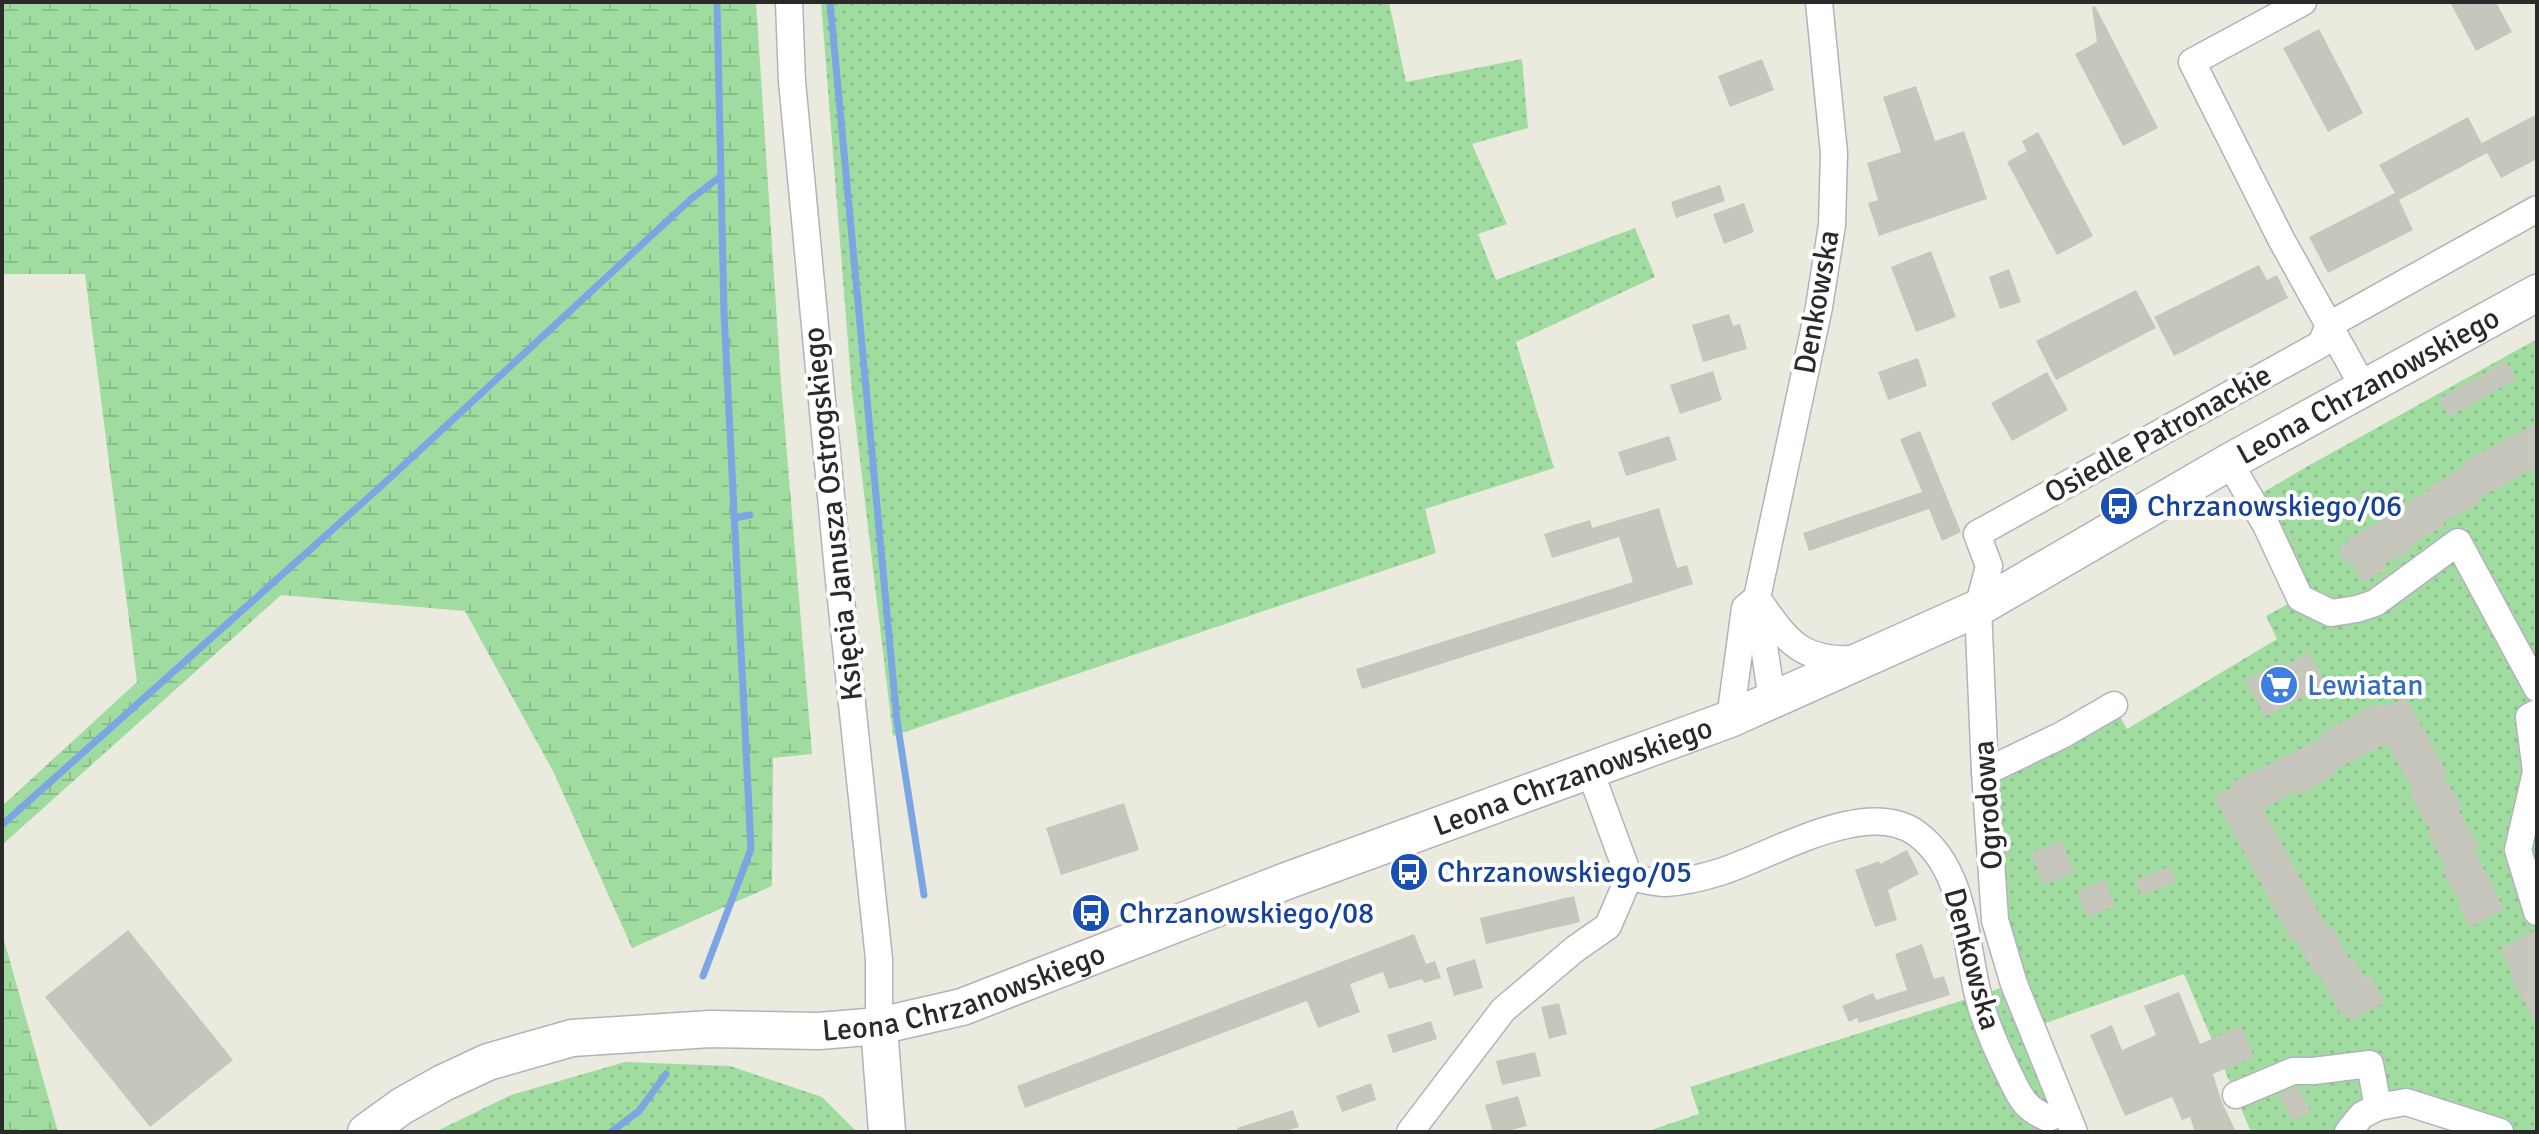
<svg xmlns="http://www.w3.org/2000/svg" width="2539" height="1134" font-family="Signika,sans-serif">
  <style>
    .grass { fill: url(#grass-dots) }
    .wetland { fill: url(#wetland-marsh) }
    .lines { fill: none; stroke-linecap: round; stroke-linejoin: round }
    .stream { stroke: #7ba5e3; stroke-width: 7 }
    .building { fill: #c7c6bd }
    .street-casing { stroke: #b3b1bd; stroke-width: 29 }
    .secondary-casing { stroke: #b3b1bd; stroke-width: 39 }
    .street { stroke: #fff; stroke-width: 26 }
    .secondary { stroke: #fff; stroke-width: 36 }
    .labels { text-anchor: middle; dominant-baseline: central; stroke-width: 8; stroke-linejoin: round; paint-order: stroke }
    .street-label { font-size: 30px; fill: #2a2a2a; stroke: #fff }
    .transit-label { font-size: 30px; fill: #164399; stroke: #fff; text-anchor: start }
    .shop-label { font-size: 30px; fill: #366cbe; stroke: #fff; text-anchor: start }
  </style>
  <defs>
    <pattern id="grass-dots" width="8" height="8" patternUnits="userSpaceOnUse" patternTransform="scale(2)"><rect width="8" height="8" fill="#a0dca0"/><path d="M2 2h.1M6 6h.1" fill="none" stroke="#8abd8a" stroke-width="1.8" stroke-linecap="round"/></pattern>
    <pattern id="wetland-marsh" width="20" height="14" patternUnits="userSpaceOnUse" patternTransform="scale(2)"><rect width="20" height="14" fill="#a0dca0"/><path d="M1 5h8M5 5V1M11 12h8M15 12V8" fill="none" stroke="#8abd8a"/></pattern>
  </defs>
  <rect width="100%" height="100%" fill="#ebeade"/>
  <!-- grass -->
  <g class="grass">
    <polygon points="821,2 1389,2 1406,82 1522,59 1528,128 1472,144 1507,224 1478,234 1496,280 1635,228 1655,277 1516,342 1554,468 1425,509 1436,553 893,736 852,393"/>
    <polygon points="2537,339 2537,1132 2494,1132 2379,1107 2348,1132 2251,1132 2184,974 2032,1028 2074,1132 1645,1132 1699,1114 1690,1087 2014,984 1985,772 2114,705 2127,729 2277,639 2266,616 2299,598 2250,500 2308,466"/>
    <polygon points="625,1062 730,1066 822,1097 857,1132 435,1132 511,1095"/>
  </g>
  <!-- wetland -->
  <g class="wetland">
    <polygon points="2,2 756,2 781,382 812,754 773,758 772,886 632,948 554,773 465,611 281,595 2,845 2,806 137,682 85,274 2,274"/>
    <polygon points="2,933 58,1132 2,1132"/>
  </g>
  <g class="lines">
    <!-- stream -->
    <g class="stream">
      <polyline points="830,2 897,721 924,895"/>
      <polyline points="734,518 750,515"/>
      <polyline points="2,825 379,488 691,199 721,176"/>
      <polyline points="703,976 751,849 724,313 717,2"/>
      <polyline points="611,1132 639,1111 666,1074"/>
    </g>
  </g>
  <!-- building -->
  <g class="building">
    <polygon points="2450,2 2496,2 2512,32 2476,51"/>
    <polygon points="2095,6 2158,128 2123,146 2075,54 2097,42 2092,7"/>
    <polygon points="2319,29 2363,113 2328,132 2283,48"/>
    <polygon points="1762,59 1774,90 1730,107 1718,76"/>
    <polygon points="1916,86 1935,141 1964,131 1987,199 1879,236 1868,203 1878,200 1867,163 1901,152 1883,97"/>
    <polygon points="2537,114 2537,159 2501,178 2487,153 2399,200 2413,230 2328,273 2309,237 2395,193 2379,165 2468,117 2484,148 2482,143"/>
    <polygon points="2038,132 2093,236 2057,255 2007,162 2027,151 2022,141"/>
    <polygon points="1720,185 1725,201 1676,218 1671,202"/>
    <polygon points="1744,203 1754,232 1724,244 1713,214"/>
    <polygon points="1931,251 1956,317 1916,332 1891,267"/>
    <polygon points="2259,265 2267,280 2277,275 2288,298 2174,356 2154,317"/>
    <polygon points="2009,269 2021,302 2000,309 1989,277"/>
    <polygon points="2136,290 2156,328 2056,380 2036,341"/>
    <polygon points="1729,314 1733,326 1740,324 1747,349 1703,362 1692,325"/>
    <polygon points="1918,358 1927,386 1888,400 1878,372"/>
    <polygon points="2506,361 2516,379 2449,417 2439,399"/>
    <polygon points="1713,371 1722,400 1680,414 1670,385"/>
    <polygon points="2047,372 2068,410 2012,441 1991,403"/>
    <polygon points="2537,423 2537,467 2478,499 2480,503 2443,522 2445,526 2410,545 2413,550 2384,564 2387,569 2362,583 2351,561 2346,564 2338,548 2348,543 2346,540 2396,513 2394,509 2430,490 2428,487 2463,468 2461,463"/>
    <polygon points="1920,431 1961,532 1942,541 1929,509 1809,551 1803,533 1922,492 1900,439"/>
    <polygon points="1669,436 1677,460 1626,476 1618,452"/>
    <polygon points="1659,508 1677,568 1687,565 1693,584 1362,689 1356,669 1633,582 1619,537 1552,558 1544,534 1590,520 1592,528"/>
    <polygon points="2309,652 2326,684 2265,717 2245,680 2279,662 2282,667"/>
    <polygon points="2406,697 2447,772 2443,774 2463,809 2459,811 2479,846 2474,849 2504,909 2470,928 2458,906 2461,904 2442,870 2446,867 2427,832 2430,830 2410,795 2414,792 2387,743 2332,772 2335,775 2299,795 2297,791 2263,809 2327,927 2331,925 2350,960 2354,958 2365,979 2371,976 2385,1002 2350,1021 2345,1013 2341,1015 2319,973 2315,975 2296,940 2292,942 2214,797 2234,786 2232,782 2322,738 2320,734 2377,703 2379,707 2386,703 2388,706"/>
    <polygon points="1124,803 1139,850 1061,875 1046,828"/>
    <polygon points="2062,841 2075,873 2043,885 2031,853"/>
    <polygon points="1907,850 1919,874 1888,890 1897,920 1875,927 1855,870 1879,861 1880,864"/>
    <polygon points="2170,866 2176,882 2142,896 2135,880"/>
    <polygon points="2105,880 2115,906 2087,917 2077,891"/>
    <polygon points="1574,896 1580,922 1486,944 1480,918"/>
    <polygon points="2537,929 2537,1026 2510,976 2513,974 2500,949"/>
    <polygon points="128,930 233,1060 150,1127 45,997"/>
    <polygon points="1414,934 1426,964 1435,961 1441,978 1424,983 1422,979 1389,989 1383,972 1350,984 1360,1012 1318,1028 1307,1001 1025,1108 1017,1086"/>
    <polygon points="1922,944 1934,979 1944,976 1950,995 1859,1023 1857,1018 1849,1022 1842,1006 1873,993 1876,1000 1907,990 1895,954"/>
    <polygon points="1475,959 1483,988 1454,996 1446,968"/>
    <polygon points="2179,992 2200,1044 2241,1026 2254,1057 2213,1074 2221,1100 2236,1132 2195,1132 2190,1117 2182,1120 2172,1097 2125,1116 2090,1035 2112,1025 2122,1050 2156,1035 2144,1006"/>
    <polygon points="1559,1003 1567,1034 1549,1039 1541,1007"/>
    <polygon points="1431,1021 1437,1039 1393,1053 1387,1035"/>
    <polygon points="1535,1052 1541,1076 1502,1085 1496,1061"/>
    <polygon points="1371,1083 1376,1100 1342,1112 1336,1096"/>
    <polygon points="2298,1087 2311,1112 2292,1121 2279,1094"/>
    <polygon points="1518,1096 1527,1126 1504,1132 1493,1132 1485,1105"/>
    <polygon points="1293,1110 1299,1127 1283,1132 1238,1132 1237,1128"/>
  </g>
  <g class="lines">
    <!-- street casing -->
    <g class="street-casing">
      <g id="street">
        <polyline points="789,2 792,81 838,571 879,959 879,1026"/>
        <polyline points="2303,2 2192,62 2281,239 2364,388"/>
        <polyline points="2229,462 2266,525 2300,598 2331,613 2357,609 2375,603 2458,542 2537,688"/>
        <path d="M1759 601C1787 641 1801 662 1855 659"/>
        <polyline points="1772,700 1757,598 1819,307 1832,225 1834,153 1819,2"/>
        <polyline points="2537,713 2529,717 2536,772 2518,850 2537,912"/>
        <polyline points="1730,719 1745,608 1757,598"/>
        <polyline points="1985,772 2062,735 2114,705"/>
        <path d="M1629 877C1641 879 1654 883 1666 883 1682 882 1704 877 1720 872 1771 856 1865 797 1916 833 1969 871 1964 950 1981 1006 1988 1029 1998 1052 2009 1074 2020 1096 2023 1108 2048 1118L2065 1111"/>
        <polyline points="2236,1095 2293,1071 2313,1071 2370,1064 2378,1107 2406,1102 2500,1132"/>
        <polyline points="1410,1132 1503,1010 1575,949 1608,926 1629,877 1590,771"/>
        <polyline points="2074,1132 2014,984 1995,920 1985,772 1978,608 1989,566 1977,534 2321,344 2329,325 2537,209"/>
        <polyline points="2348,1132 2362,1115 2378,1107"/>
      </g>
    </g>
    <!-- secondary casing -->
    <g class="secondary-casing">
      <g id="secondary">
        <polyline points="879,1026 887,1132"/>
        <path id="s1" d="M366 1132 402 1106 443 1083 488 1062 572 1038 710 1029 819 1031 879 1026 962 1007 1289 880 1730 719 1978 608 2229 462 2537 293"/>
      </g>
    </g>
    <!-- street -->
    <use href="#street" class="street"/>
    <!-- secondary -->
    <use href="#secondary" class="secondary"/>
  </g>
  <!-- icons -->
  <defs>
    <g id="bus-disc" transform="scale(2)"><circle r="9.5" fill="#1a4fb4" stroke="#fff"/><path d="M-5-6H5V4H4V6H2V4H-2V6H-4V4H-5ZM-3.5-4V0h7V-4ZM-3.5 1.2v1.5H-2V1.2ZM2 1.2v1.5H3.5V1.2Z" fill="#fff"/></g>
    <g id="supermarket-disc" transform="scale(2)"><circle r="9.5" fill="#3f7fe0" stroke="#fff"/><path d="M-6-5.5h2.5l.6 2H6L4.5 2H-2.5L-4.4-4H-6ZM-1.5 3.2a1.3 1.3 0 1 0 .1 0ZM3 3.2a1.3 1.3 0 1 0 .1 0Z" fill="#fff"/></g>
  </defs>
  <g fill-rule="evenodd">
    <use href="#bus-disc" x="2119" y="506"/>
    <use href="#supermarket-disc" x="2279" y="685"/>
    <use href="#bus-disc" x="1409" y="872"/>
    <use href="#bus-disc" x="1091" y="913"/>
  </g>
  <g class="labels">
    <!-- street labels -->
    <g class="street-label">
      <text transform="translate(1817 302) rotate(-80)">Denkowska</text>
      <text stroke="none"><textPath href="#s1" startOffset="2162">Leona Chrzanowskiego</textPath></text>
      <text transform="translate(2158 434) rotate(-29)">Osiedle Patronackie</text>
      <text transform="translate(833 514) rotate(-96)">Księcia Janusza Ostrogskiego</text>
      <text stroke="none"><textPath href="#s1" startOffset="1274">Leona Chrzanowskiego</textPath></text>
      <text transform="translate(1988 805) rotate(-94)">Ogrodowa</text>
      <text transform="translate(1972 959) rotate(75)">Denkowska</text>
      <text stroke="none"><textPath href="#s1" startOffset="626">Leona Chrzanowskiego</textPath></text>
    </g>
    <!-- transit labels -->
    <g class="transit-label">
      <text x="2147" y="506">Chrzanowskiego/06</text>
      <text x="1437" y="872">Chrzanowskiego/05</text>
      <text x="1119" y="913">Chrzanowskiego/08</text>
    </g>
    <!-- shop labels -->
    <g class="shop-label">
      <text x="2307" y="685">Lewiatan</text>
    </g>
  </g>
  <!-- border -->
  <rect width="2539" height="1134" fill="none" stroke="#2a2a2a" stroke-width="8"/>
</svg>
